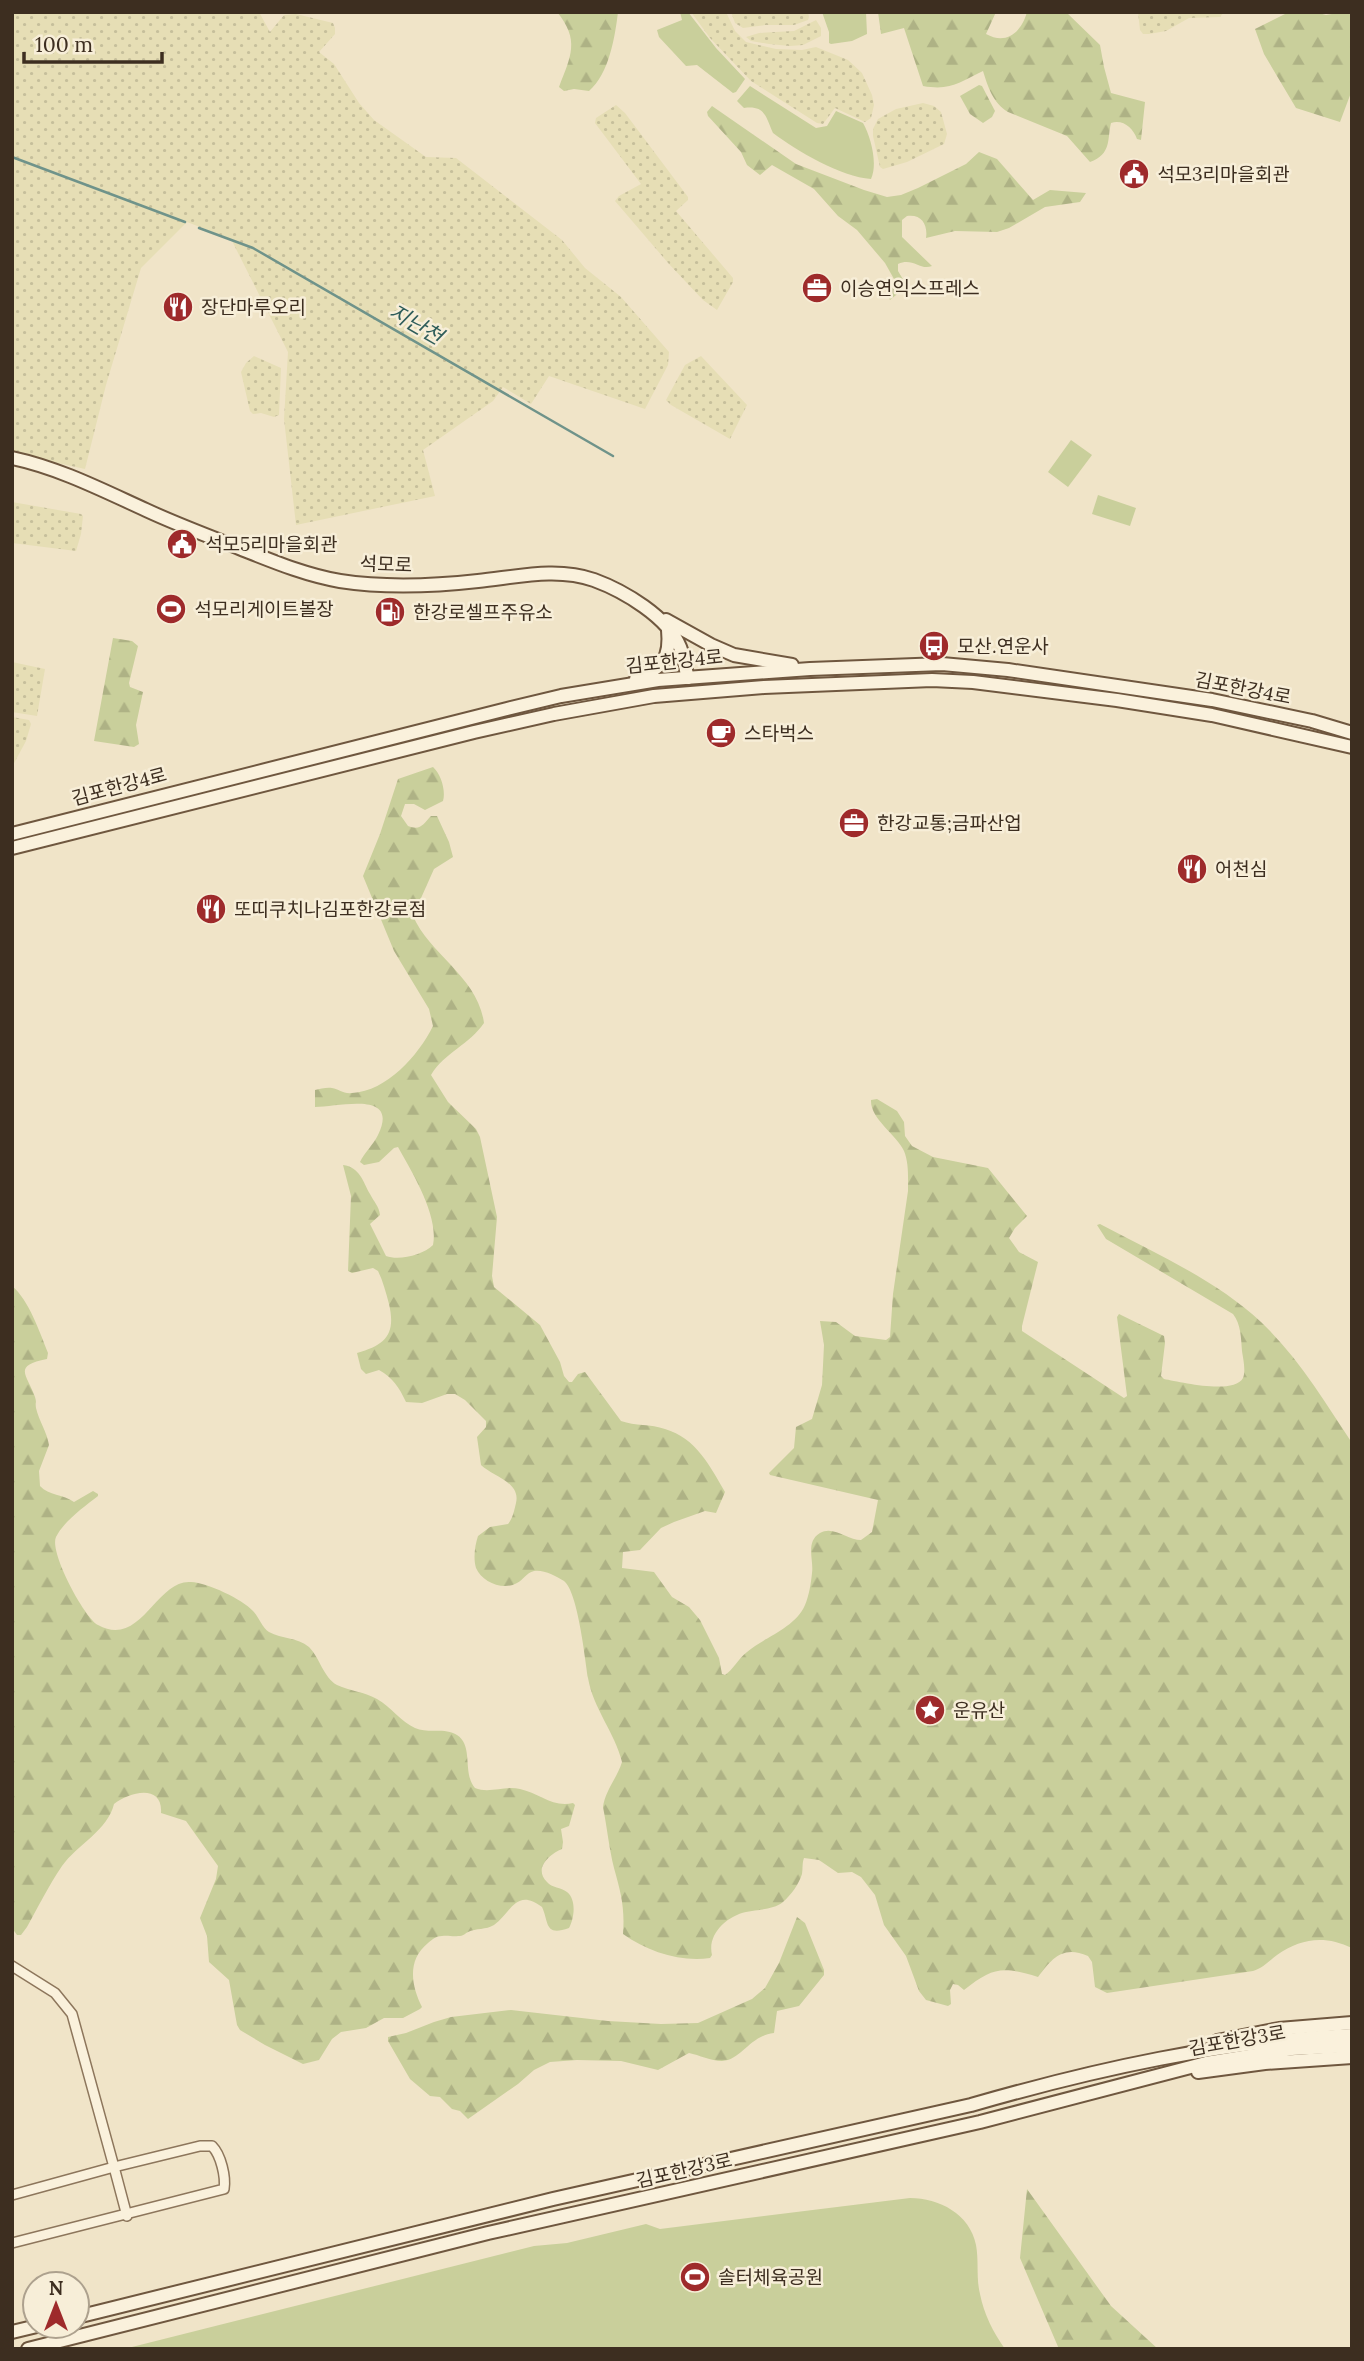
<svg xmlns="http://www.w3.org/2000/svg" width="1364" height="2361" font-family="Lora,'Noto Sans KR',serif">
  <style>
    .farmland { fill: url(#farmland-dots) }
    .forest { fill: url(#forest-firs) }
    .garden { fill: #c9cf9b }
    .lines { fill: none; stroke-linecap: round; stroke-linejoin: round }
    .stream { stroke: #6f938a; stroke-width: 2.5 }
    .street-casing { stroke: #8d765c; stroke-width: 12 }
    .secondary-casing { stroke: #6f573f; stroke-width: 16 }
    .street { stroke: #faf1dc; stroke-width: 9 }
    .secondary { stroke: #faf1dc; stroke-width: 12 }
    .labels { text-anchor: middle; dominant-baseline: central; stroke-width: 5; stroke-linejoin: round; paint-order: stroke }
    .poi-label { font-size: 19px; fill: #3d2e20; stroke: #f7eed8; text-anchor: start }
    .street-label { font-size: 19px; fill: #3d2e20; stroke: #f7eed8 }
    .water-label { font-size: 21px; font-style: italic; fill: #2f5d5a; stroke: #f7eed8 }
  </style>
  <defs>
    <pattern id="farmland-dots" width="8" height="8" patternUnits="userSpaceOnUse" patternTransform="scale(1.75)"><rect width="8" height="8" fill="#e6deb5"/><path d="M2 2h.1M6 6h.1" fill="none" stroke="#c6bf9b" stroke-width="1.8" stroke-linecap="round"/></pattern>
    <pattern id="forest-firs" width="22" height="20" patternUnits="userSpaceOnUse" patternTransform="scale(1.75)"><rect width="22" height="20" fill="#c9cf9b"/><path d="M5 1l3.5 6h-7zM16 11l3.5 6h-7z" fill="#aeb285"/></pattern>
  </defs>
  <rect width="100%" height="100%" fill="#f0e4c8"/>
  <!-- farmland -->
  <g class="farmland">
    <polygon points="12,12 259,12 270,32 284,15 296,14 333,23 335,28 335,34 319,52 334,64 359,103 374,120 426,157 456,158 562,240 585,268 621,297 669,352 668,365 645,409 549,376 531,404 503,387 493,401 423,450 435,496 296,525 284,419 288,352 231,239 187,222 141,268 106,385 85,469 12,453"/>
    <polygon points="691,12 726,12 735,31 746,42 776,49 802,50 816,47 848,60 862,73 872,95 874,105 871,118 865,122 835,108 823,124 817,123 751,81 710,38"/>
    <polygon points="731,12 808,12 809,17 808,20 794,25 765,25 743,28 735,23"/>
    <polygon points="1138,12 1224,12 1220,17 1189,18 1166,31 1149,34 1143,34 1140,30"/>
    <polygon points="816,20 821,28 821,36 803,45 790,46 769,44 751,41 746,37 759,33 794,31"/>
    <polygon points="923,103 934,106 941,112 947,134 944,144 907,162 883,169 880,167 873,136 873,129 878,119 896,109"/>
    <polygon points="616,105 625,113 688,197 688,200 676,211 733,278 733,282 717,310 703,300 669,264 615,201 619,196 641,184 595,123 596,118"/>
    <polygon points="254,356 281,368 279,415 274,417 261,413 253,414 250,411 241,372 246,363"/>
    <polygon points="701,356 747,405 730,439 671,405 666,400 685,365"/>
    <polygon points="12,502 81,514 83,516 81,534 76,551 12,543"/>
    <polygon points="12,662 45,669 37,716 12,712"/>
    <polygon points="12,717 29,720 31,724 26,741 12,767"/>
  </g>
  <!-- forest -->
  <g class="forest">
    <path d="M557 12H618C615 37 609 74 589 91L574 89 564 91 559 87C571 56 580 40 557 12Z"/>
    <path d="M878 12H996L986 34C1006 45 1021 33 1027 12H1066L1100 45 1104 67 1111 93 1145 102 1141 140 1137 139C1133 128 1123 119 1111 123 1107 139 1112 154 1090 162L1067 136 1008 112C993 103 988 87 983 71 960 82 951 91 923 86L904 28 881 34Z"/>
    <polygon points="1289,12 1315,12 1326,15 1343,12 1352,13 1352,90 1340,122 1296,108 1264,54 1255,29"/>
    <polygon points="979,85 982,86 995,111 992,117 983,123 970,114 960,96"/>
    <path d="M712 106 796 164 864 190 887 197 901 195 918 188 966 164 979 152 997 159 1033 200 1050 190 1086 193 1080 202 1045 207 1009 228 997 232 955 231 926 238C928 225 922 214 907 216L902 220V237L932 266C920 271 913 257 898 264V271L907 286 890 300 887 295 894 285V279L885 263 857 230 838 216 814 189 772 165 760 175 747 165 741 152 708 116 707 112Z"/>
    <polygon points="113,638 132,641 138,646 129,683 130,687 143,692 136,725 139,744 134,747 94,741"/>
    <path d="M433 767C441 774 446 791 443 801L425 810 414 804H405L401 816 408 826C421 831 423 824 431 816H437L449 842 453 857 434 869 413 916C430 955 478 977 484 1023 470 1044 444 1053 431 1075L448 1102 476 1129 480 1137 497 1217 492 1276 494 1287 540 1325 560 1362 564 1376 569 1382H572L578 1374 585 1372 621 1421C635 1426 651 1424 665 1429 696 1438 710 1466 725 1492L716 1513 705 1511 674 1522 661 1528 640 1550 623 1552 622 1568 654 1572 672 1597 689 1607 700 1620 719 1658 722 1674 725 1675C733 1670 738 1659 747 1652 765 1637 795 1628 805 1605 809 1596 811 1583 812 1573 814 1560 805 1542 820 1533 833 1525 848 1540 861 1540L872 1532 878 1500 770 1475 769 1473 794 1448 796 1427 812 1419 822 1385 824 1345 820 1321 836 1322 855 1336 886 1340 890 1337 893 1294 908 1191C908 1178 909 1163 904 1151 896 1134 870 1119 871 1100L877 1099 897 1111 904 1122 905 1136 912 1146 933 1157 988 1168 1027 1216 1015 1228 1009 1238 1019 1252 1038 1262 1022 1326V1331L1124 1398 1127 1396 1117 1317 1119 1314 1164 1336 1165 1343 1161 1376 1164 1379C1180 1382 1234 1395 1243 1378 1246 1371 1243 1358 1242 1351 1241 1338 1241 1324 1233 1314L1106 1239 1097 1225 1100 1224C1155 1253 1216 1280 1261 1322 1298 1357 1325 1402 1352 1443V1948C1325 1935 1301 1938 1277 1955 1269 1961 1263 1968 1253 1971L1107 1993 1095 1987 1092 1962 1088 1956C1062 1945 1052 1959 1038 1977 1002 1966 993 1967 964 1990L958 1985 953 1984 950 1990 951 2004 948 2006 926 2000 919 1991 906 1956 884 1925 875 1895 861 1877 852 1872 838 1873 819 1860 804 1858C802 1863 803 1868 802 1874 799 1884 791 1895 783 1902 773 1910 759 1909 746 1912 727 1916 707 1934 712 1955L710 1958C680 1962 648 1952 623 1934 625 1908 621 1893 614 1868 609 1848 607 1827 603 1807 605 1791 617 1778 622 1762 615 1733 593 1708 588 1678 585 1659 578 1592 564 1581 557 1576 542 1569 534 1571 526 1573 523 1580 517 1583 503 1591 482 1582 476 1568 473 1558 475 1545 478 1536L490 1527 508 1524C513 1518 514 1511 516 1503 521 1482 492 1476 481 1465L477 1437 486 1427V1421L465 1400 455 1394H447L422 1403 406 1402C399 1387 393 1378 379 1370L366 1374 361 1369 357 1353C386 1345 396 1334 389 1304 386 1293 383 1281 378 1271L373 1268 352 1273 348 1271 351 1196 343 1165C360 1167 363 1182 370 1194 374 1202 379 1206 380 1215L370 1224 386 1256C399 1261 423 1255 433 1245 439 1216 412 1172 398 1147L394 1148 379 1162 364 1165 360 1162C364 1153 373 1145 378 1135 400 1090 339 1107 315 1107V1090C320 1089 327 1087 332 1088 339 1089 343 1094 352 1093 387 1091 418 1056 433 1026L429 1009 394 951 363 876 380 834 398 779Z"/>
    <path d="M12 1286C29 1300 40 1333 48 1353L47 1359C12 1366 27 1374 35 1397 37 1404 35 1401 36 1408 39 1421 47 1432 49 1445L39 1471 40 1486C49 1496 63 1494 74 1502L93 1491 98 1494V1496C84 1507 64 1521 56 1537 49 1552 84 1617 98 1625 141 1649 156 1579 191 1582 208 1583 242 1599 253 1611 259 1617 262 1628 269 1632 282 1639 297 1637 309 1647 320 1658 323 1677 337 1685 350 1691 365 1692 377 1699 391 1707 401 1722 415 1728 428 1734 445 1727 457 1735 474 1746 462 1773 475 1788 490 1794 505 1785 520 1789 539 1793 553 1808 573 1803L575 1805 569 1826 561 1829 563 1842 562 1849C550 1854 533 1868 547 1882 552 1888 561 1887 567 1892 577 1900 574 1919 569 1928 544 1937 549 1922 542 1907 516 1887 511 1913 494 1925 486 1930 476 1928 468 1932 464 1934 464 1936 458 1936 453 1937 448 1935 442 1936 436 1936 433 1939 428 1943 407 1960 411 1985 422 2007L420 2009 403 2018H384L366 2028 341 2032 332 2039 319 2060 303 2064 265 2045 240 2030 237 2025 229 1980 209 1962 207 1936 200 1918 216 1879 218 1866 186 1821 161 1813C163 1783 129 1792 114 1804 108 1830 77 1845 62 1866 49 1885 38 1907 27 1927L21 1935H17L12 1928Z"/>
    <path d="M797 1917 805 1923 824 1970V1975L799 2006 777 2011 774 2033C749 2036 742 2060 722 2061 711 2061 699 2055 689 2053L658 2070 621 2061 577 2060 550 2062 534 2070 518 2084 468 2119 460 2111 452 2109 440 2097 430 2096 410 2079 388 2041V2037L406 2033 434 2022 451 2017 511 2010 608 2021 661 2024 698 2023 752 1999 765 1988 779 1963Z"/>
    <polygon points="1027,2189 1111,2306 1158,2349 1059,2349 1020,2258"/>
  </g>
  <!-- garden -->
  <g class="garden">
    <polygon points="680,12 688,12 716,48 745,79 736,92 733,93 697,65 686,66 659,37 657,30 682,20"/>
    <polygon points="822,12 866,12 867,34 852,41 831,44 829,43 829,32"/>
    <path d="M750 86 816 128 827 126 836 111 863 123C871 137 878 164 871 179 841 177 797 151 773 133 766 118 766 105 744 108L737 101Z"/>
    <polygon points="1071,440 1092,455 1068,487 1048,472"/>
    <polygon points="1098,495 1136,508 1130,526 1092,514"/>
    <path d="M910 2198C939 2198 970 2214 976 2245 979 2261 976 2278 980 2294 984 2314 993 2332 1005 2349H124L534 2246 567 2243 646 2224 660 2229Z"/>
  </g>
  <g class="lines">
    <!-- stream -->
    <g class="stream">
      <polyline points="12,157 185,222"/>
      <polyline points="199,228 253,248 613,456"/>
    </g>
    <!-- street casing -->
    <g class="street-casing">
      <g id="street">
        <polyline points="12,1966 55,1993 72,2014 114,2167 12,2195"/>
        <path d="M12 2243 224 2189C226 2177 221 2155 212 2146H200L114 2167 127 2216"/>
      </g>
    </g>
    <!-- secondary casing -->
    <g class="secondary-casing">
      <g id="secondary">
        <path d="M12 458C59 468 102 490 146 510 176 524 208 536 239 548 272 561 305 575 340 581 385 588 433 586 478 581 517 577 557 567 594 580 624 591 668 617 680 647 684 657 685 668 688 678"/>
        <polyline points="666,620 711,645 734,655 792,665"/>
        <path d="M636 679C662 667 671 660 668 630"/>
        <polyline points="12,834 507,709 561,696 658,680 810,669 942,664 1008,670 1212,700 1312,721 1352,733"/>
        <polyline points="12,848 474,732 554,714 654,696 764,687 932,680 973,682 1117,700 1212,715 1352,747"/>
        <polyline points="1217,2041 1279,2029 1352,2023"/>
        <polyline points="1198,2072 1265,2063 1352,2057"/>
        <path d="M77 2317 553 2199 971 2105C1096 2069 1222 2041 1352 2035"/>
        <polyline points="12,2332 37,2326"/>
        <polyline points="28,2349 488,2233 980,2122 1206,2063 1292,2049 1352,2046"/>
      </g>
    </g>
    <!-- street -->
    <use href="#street" class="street"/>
    <!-- secondary -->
    <use href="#secondary" class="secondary"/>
  </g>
  <!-- icons -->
  <defs>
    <g id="civic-disc" transform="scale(1.575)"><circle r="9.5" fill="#9e2a2b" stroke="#f7eed8"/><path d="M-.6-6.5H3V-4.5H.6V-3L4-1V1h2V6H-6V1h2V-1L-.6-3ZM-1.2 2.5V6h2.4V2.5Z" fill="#fff"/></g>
    <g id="office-disc" transform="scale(1.575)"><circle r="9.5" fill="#9e2a2b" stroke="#f7eed8"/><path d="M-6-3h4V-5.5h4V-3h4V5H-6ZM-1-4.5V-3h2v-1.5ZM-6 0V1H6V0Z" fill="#fff"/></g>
    <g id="restaurant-disc" transform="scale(1.575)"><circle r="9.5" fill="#9e2a2b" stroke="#f7eed8"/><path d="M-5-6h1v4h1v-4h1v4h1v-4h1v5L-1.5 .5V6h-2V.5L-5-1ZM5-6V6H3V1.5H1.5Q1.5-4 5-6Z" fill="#fff"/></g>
    <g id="stadium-disc" transform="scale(1.575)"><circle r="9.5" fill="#9e2a2b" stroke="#f7eed8"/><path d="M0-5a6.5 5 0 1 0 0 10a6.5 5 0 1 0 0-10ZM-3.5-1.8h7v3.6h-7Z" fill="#fff"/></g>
    <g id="fuel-disc" transform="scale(1.575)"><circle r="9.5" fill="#9e2a2b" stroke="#f7eed8"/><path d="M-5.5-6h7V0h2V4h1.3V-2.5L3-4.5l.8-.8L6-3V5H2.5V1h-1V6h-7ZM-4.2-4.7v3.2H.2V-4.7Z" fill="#fff"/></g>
    <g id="bus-disc" transform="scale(1.575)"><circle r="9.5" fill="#9e2a2b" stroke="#f7eed8"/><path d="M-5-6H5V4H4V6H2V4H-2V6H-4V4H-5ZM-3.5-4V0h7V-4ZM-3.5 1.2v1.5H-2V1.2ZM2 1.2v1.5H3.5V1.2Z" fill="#fff"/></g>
    <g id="cafe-disc" transform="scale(1.575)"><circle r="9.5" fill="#9e2a2b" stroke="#f7eed8"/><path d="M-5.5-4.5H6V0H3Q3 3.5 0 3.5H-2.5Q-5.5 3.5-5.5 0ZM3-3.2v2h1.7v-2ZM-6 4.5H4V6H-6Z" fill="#fff"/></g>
    <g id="sight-disc" transform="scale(1.575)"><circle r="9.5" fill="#9e2a2b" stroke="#f7eed8"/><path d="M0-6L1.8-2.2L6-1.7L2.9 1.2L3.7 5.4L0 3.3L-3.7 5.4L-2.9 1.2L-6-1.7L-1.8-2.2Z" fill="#fff"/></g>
  </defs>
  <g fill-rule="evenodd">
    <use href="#civic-disc" x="1134" y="174"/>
    <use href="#office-disc" x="817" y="288"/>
    <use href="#restaurant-disc" x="178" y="307"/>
    <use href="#civic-disc" x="182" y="544"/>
    <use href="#stadium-disc" x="171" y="609"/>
    <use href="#fuel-disc" x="390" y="612"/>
    <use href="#bus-disc" x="934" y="646"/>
    <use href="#cafe-disc" x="721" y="733"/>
    <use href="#office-disc" x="854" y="823"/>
    <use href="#restaurant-disc" x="1192" y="869"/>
    <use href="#restaurant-disc" x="211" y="909"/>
    <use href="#sight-disc" x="930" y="1710"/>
    <use href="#stadium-disc" x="695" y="2277"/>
  </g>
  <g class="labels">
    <!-- poi labels -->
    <g class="poi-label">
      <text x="1157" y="174">석모3리마을회관</text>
      <text x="840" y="288">이승연익스프레스</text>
      <text x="201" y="307">장단마루오리</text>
      <text x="205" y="544">석모5리마을회관</text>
      <text x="194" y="609">석모리게이트볼장</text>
      <text x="413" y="612">한강로셀프주유소</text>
      <text x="957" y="646">모산.연운사</text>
      <text x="744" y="733">스타벅스</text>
      <text x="877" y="823">한강교통;금파산업</text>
      <text x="1215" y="869">어천심</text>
      <text x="234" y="909">또띠쿠치나김포한강로점</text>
      <text x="953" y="1710">운유산</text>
      <text x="718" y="2277">솔터체육공원</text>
    </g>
    <!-- street labels -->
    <g class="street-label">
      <text transform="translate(386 564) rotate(2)">석모로</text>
      <text transform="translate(674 661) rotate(-6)">김포한강4로</text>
      <text transform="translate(1243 688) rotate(11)">김포한강4로</text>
      <text transform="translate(119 786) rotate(-15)">김포한강4로</text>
      <text transform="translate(1237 2040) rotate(-10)">김포한강3로</text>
      <text transform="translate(684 2170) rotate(-13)">김포한강3로</text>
    </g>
    <!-- water labels -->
    <g class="water-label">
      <text transform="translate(416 324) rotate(30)">지난천</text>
    </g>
  </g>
  <!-- border -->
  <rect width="1364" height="2361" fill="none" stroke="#3d2e20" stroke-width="28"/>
  <!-- north arrow -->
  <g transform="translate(56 2305)"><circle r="33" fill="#f7eed8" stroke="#ada18e" stroke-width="2"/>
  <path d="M0-5L12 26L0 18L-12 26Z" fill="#9e2a2b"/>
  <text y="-10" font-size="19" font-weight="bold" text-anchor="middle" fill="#3d2e20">N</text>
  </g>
  <!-- scale -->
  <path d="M24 52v10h138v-10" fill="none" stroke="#3d2e20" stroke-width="3.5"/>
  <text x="35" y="52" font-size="21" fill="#3d2e20" stroke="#f7eed8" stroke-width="5" paint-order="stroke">100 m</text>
</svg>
